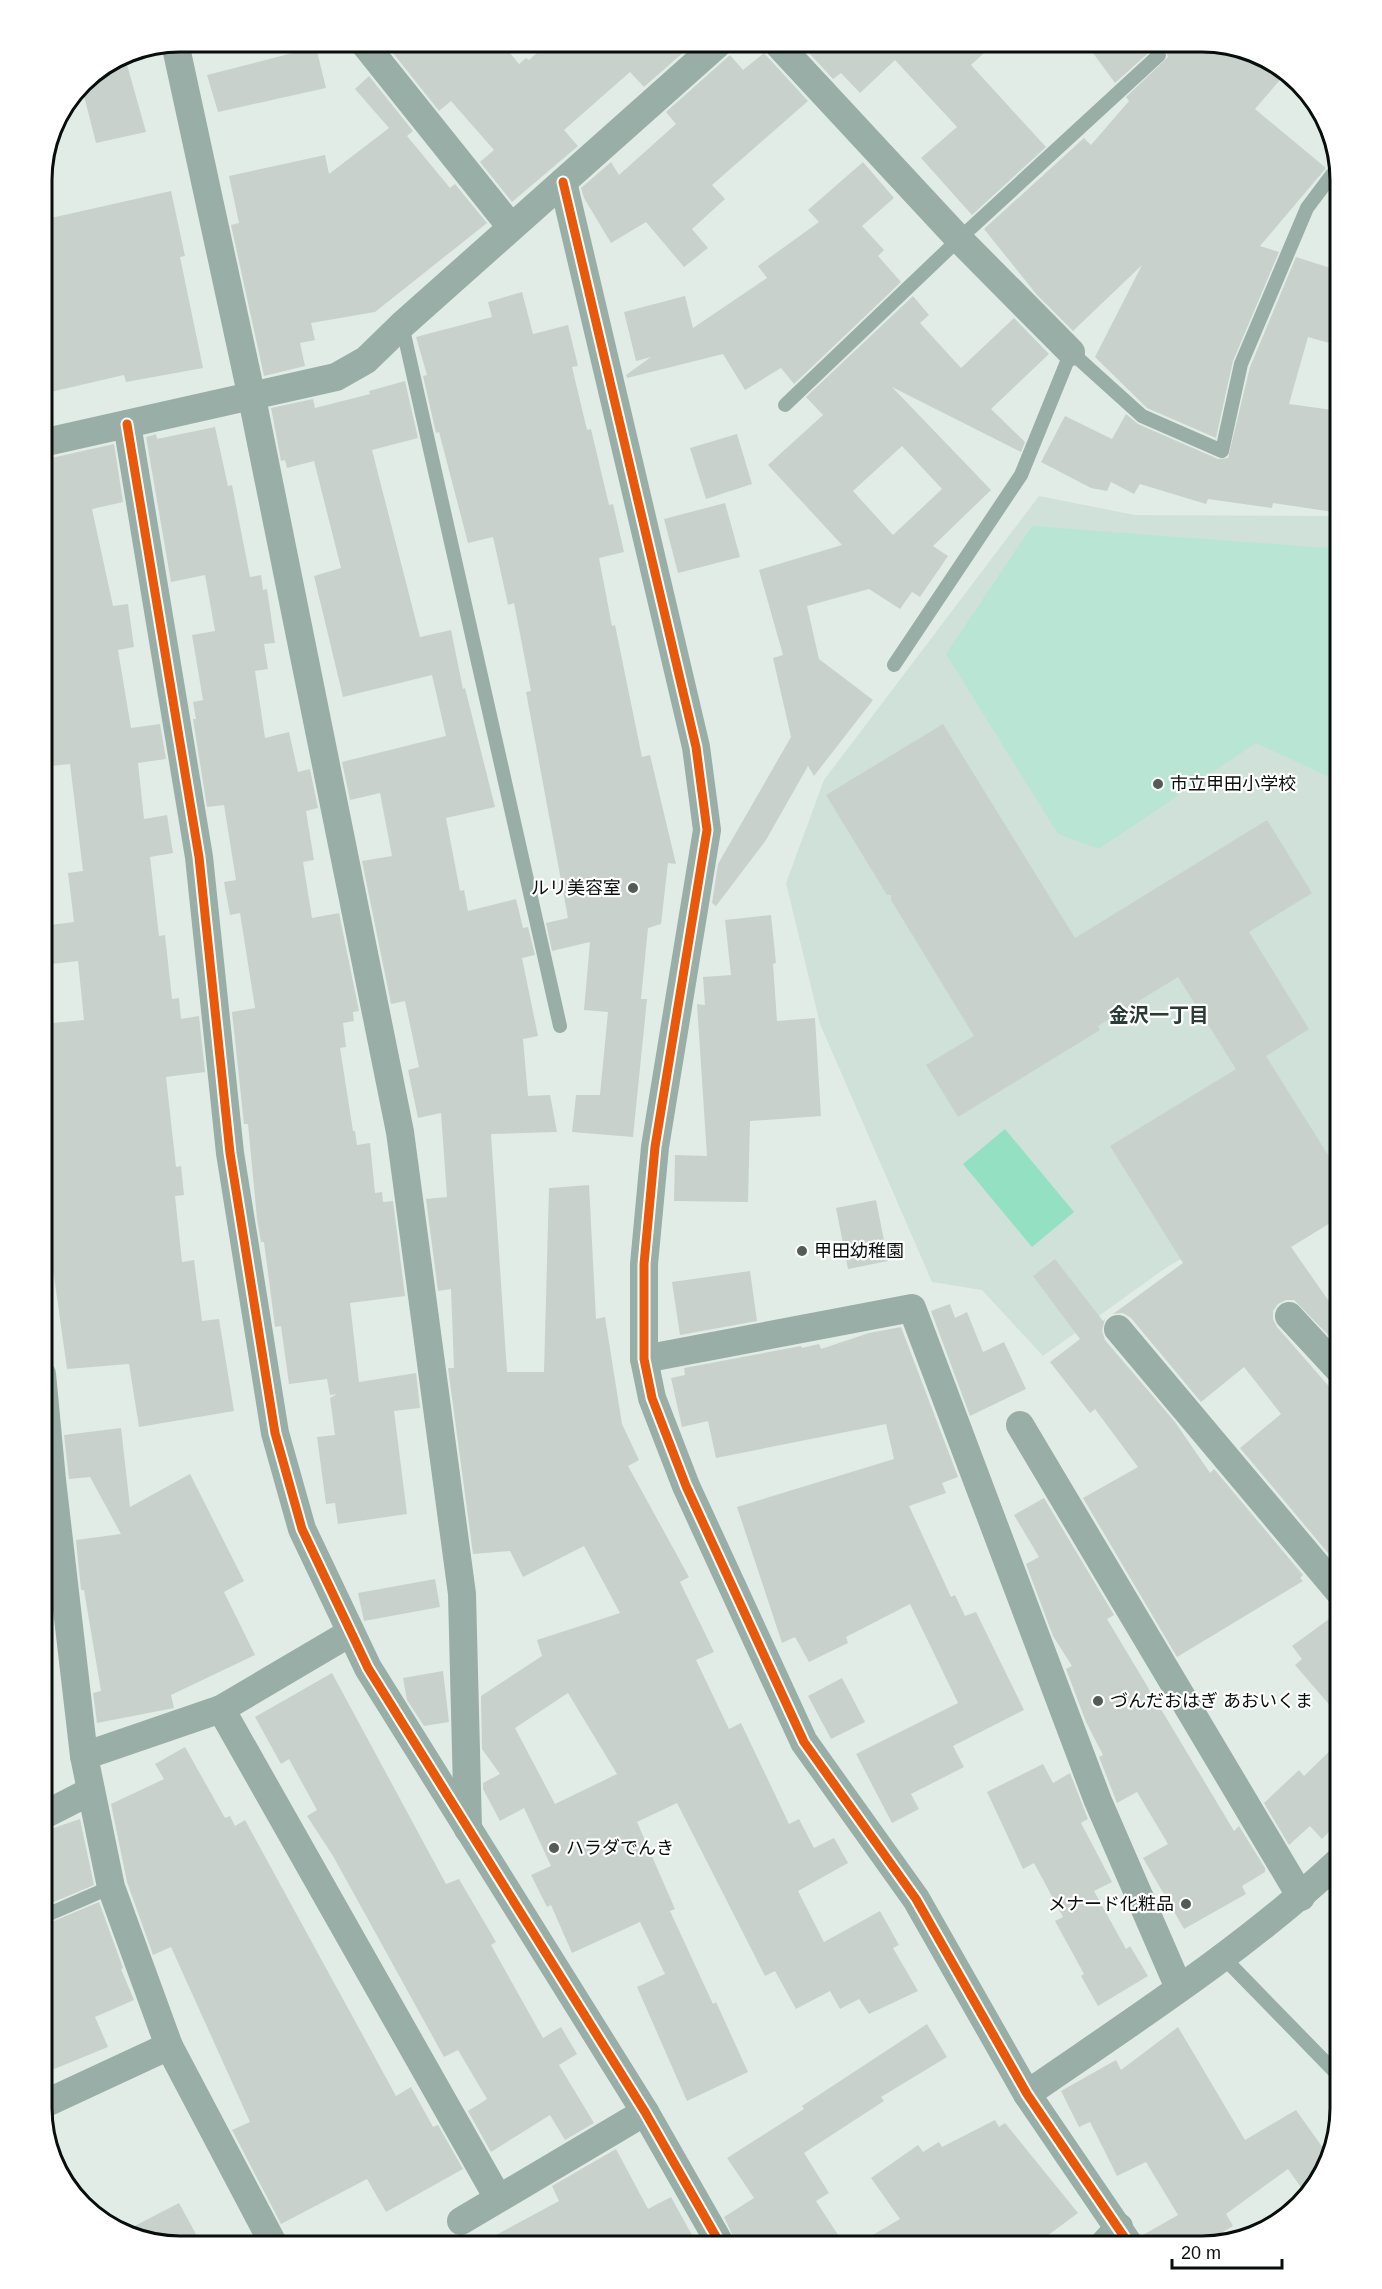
<svg xmlns="http://www.w3.org/2000/svg" width="1382" height="2289" font-family="Arial,'Noto Sans JP',sans-serif">
  <style>
    .built { fill: #cfe1d9 }
    .green { fill: #b9e6d4 }
    .water { fill: #93e0c3 }
    .building { fill: #c9d1cd; fill-rule: evenodd }
    .lines { fill: none; stroke-linecap: round; stroke-linejoin: round }
    .lane { stroke: #99aea6; stroke-width: 14 }
    .street { stroke: #99aea6; stroke-width: 28 }
    .cycleway-casing { stroke: #fff; stroke-width: 13 }
    .cycleway { stroke: #e8590c; stroke-width: 9 }
    .poi-dot { fill: #545c58; stroke: #fff; stroke-width: 2 }
    .labels { text-anchor: middle; dominant-baseline: central; stroke-width: 4.5; stroke-linejoin: round; paint-order: stroke }
    .poi-label { font-size: 18px; fill: #080e0b; stroke: #fff; text-anchor: start }
    .neighbourhood-label { font-size: 20px; font-weight: bold; fill: #2c3b35; stroke: #fff }
    .rim { fill: none; stroke: #080e0b; stroke-width: 3 }
  </style>
  <rect width="100%" height="100%" fill="#e1ece7"/>
  <!-- built -->
  <polygon class="built" points="1039,496 1135,515 1340,516 1340,1169 1167,1267 1043,1356 982,1290 932,1282 820,1024 786,883 824,780"/>
  <!-- green -->
  <polygon class="green" points="1032,526 1340,549 1340,782 1256,743 1099,849 1058,834 946,654"/>
  <!-- water -->
  <polygon class="water" points="1005,1129 1074,1212 1032,1247 963,1164"/>
  <!-- building -->
  <g class="building">
    <polygon points="405,42 501,42 519,64 526,58 529,60 549,42 695,42 644,87 630,72 564,130 578,146 512,202 480,162 494,150 451,101 439,111 393,53"/>
    <polygon points="799,42 996,42 971,65 1046,147 972,215 921,158 957,127 895,60 860,93 841,73 833,79"/>
    <polygon points="1085,42 1211,42 1278,65 1286,73 1255,109 1326,168 1260,246 1279,252 1233,361 1216,438 1147,408 1095,357 1142,265 1073,331 1037,295 984,229 1084,138 1091,145 1129,101 1126,97 1168,57 1165,49 1156,46 1115,83"/>
    <polygon points="316,47 326,88 218,112 207,75"/>
    <polygon points="764,53 808,101 712,185 725,199 692,229 708,248 684,267 646,222 611,243 584,198 581,188 611,162 619,175 676,124 666,112 730,55 743,70"/>
    <polygon points="124,54 146,132 96,143 81,84"/>
    <polygon points="369,76 413,131 407,136 450,188 455,184 487,223 375,312 311,323 315,340 300,343 305,366 264,376 231,225 239,223 229,176 325,155 329,174 389,128 355,89"/>
    <polygon points="863,162 894,198 862,226 884,250 878,256 901,282 794,384 781,368 745,390 723,354 627,378 626,375 651,357 636,361 624,312 685,296 693,328 767,278 758,266 819,222 808,210"/>
    <polygon points="171,191 185,256 180,257 203,368 126,382 124,375 42,394 42,220"/>
    <polygon points="1296,257 1340,271 1340,346 1308,337 1289,404 1340,411 1340,513 1273,503 1272,508 1208,499 1206,504 1140,484 1134,494 1111,482 1107,491 1091,488 1041,462 1065,416 1112,439 1126,414 1138,424 1218,459 1228,458 1250,367"/>
    <polygon points="522,292 533,334 568,325 578,366 572,367 587,430 591,429 609,505 613,504 624,552 599,558 612,626 615,625 642,757 650,755 676,864 668,863 661,924 648,928 641,999 647,999 633,1137 572,1132 576,1095 600,1095 608,1012 584,1010 590,942 552,951 546,923 568,918 526,692 531,691 514,603 508,605 493,537 468,543 439,432 436,433 423,376 427,375 416,337 492,317 488,302"/>
    <path d="M913 296 929 315 920 323 961 368 1014 318 1049 354 991 409 1025 442 1021 452 892 387 991 490 933 546 948 556 920 597 912 592 900 609 869 589 807 606 819 659 873 700 814 776 808 766 766 840 716 906 712 903 718 864 791 737 773 658 783 655 759 570 842 545 768 465 823 415 806 397ZM902 446 942 489 893 535 853 491Z"/>
    <path d="M405 381 418 438 372 450 420 637 451 630 463 689 465 688 495 807 446 818 460 891 464 890 468 911 516 899 523 928 528 927 535 955 522 958 538 1036 523 1039 528 1096 550 1095 557 1132 491 1134 507 1372H544L549 1188 589 1185 596 1319 605 1317 622 1424 639 1460 628 1466 689 1577 680 1582 714 1652 696 1660 729 1729 741 1723 789 1824 799 1819 814 1848 834 1838 848 1863 798 1891 824 1942 880 1911 899 1945 893 1948 918 1991 869 2014 859 1999 840 2009 830 1991 796 2009 775 1971 765 1976 677 1803 637 1822 675 1909 670 1911 713 2004 716 2002 748 2072 687 2101 637 1987 665 1974 640 1922 572 1953 551 1905 547 1907 531 1875 551 1866 524 1808 500 1821 483 1789V1783L500 1774 482 1749 481 1696 542 1656 537 1640 620 1613 584 1546 523 1577 510 1551 473 1554 448 1368H454L451 1289 438 1291 426 1199 447 1197 441 1113 418 1118 408 1070 419 1067 405 1001 391 1004 362 861 392 856 380 793 350 800 342 762 446 736 432 675 343 697 314 576 341 568 314 461 287 468 285 460 281 461 273 418 271 408 313 399 315 408 370 394 369 391ZM568 1693 617 1774 555 1804 515 1728Z"/>
    <polygon points="215,427 228,486 232,485 250,577 261,575 263,590 267,589 275,643 264,644 268,669 255,671 265,738 289,732 298,772 310,769 318,808 306,811 314,860 303,862 312,918 339,913 359,1011 353,1012 354,1021 343,1023 346,1047 340,1048 353,1131 355,1131 357,1145 370,1143 375,1193 382,1192 383,1202 393,1201 405,1296 350,1303 359,1382 416,1373 420,1408 394,1411 407,1514 338,1524 335,1503 326,1504 317,1437 335,1435 330,1398 337,1394 330,1395 327,1379 289,1384 281,1326 275,1327 264,1242 261,1242 257,1219 248,1124 244,1124 232,1012 255,1008 240,913 230,915 224,882 236,880 224,805 207,807 193,719 196,719 193,702 203,700 192,635 215,631 205,575 171,582 146,437 156,434 157,439"/>
    <polygon points="737,434 752,484 706,499 690,448"/>
    <polygon points="114,444 123,502 92,509 113,606 128,604 134,647 118,650 131,728 160,724 166,759 138,763 144,819 167,815 173,853 150,857 159,936 165,935 172,999 179,998 181,1019 199,1016 205,1072 166,1077 176,1167 181,1166 184,1195 175,1196 182,1262 194,1260 202,1321 219,1319 234,1411 139,1427 129,1364 67,1369 47,1226 42,1227 42,1024 84,1020 78,961 42,965 42,926 74,922 68,873 83,871 70,764 42,767 42,460"/>
    <polygon points="725,503 740,557 678,573 664,519"/>
    <polygon points="943,724 1075,938 1267,820 1312,893 1249,932 1309,1029 1266,1056 1340,1174 1340,1217 1291,1247 1340,1317 1340,1341 1336,1343 1294,1300 1286,1300 1278,1304 1273,1311 1273,1319 1277,1327 1340,1399 1340,1543 1328,1553 1240,1448 1281,1414 1244,1367 1201,1402 1131,1318 1123,1313 1113,1314 1183,1263 1110,1146 1236,1069 1178,977 1098,1026 1100,1030 958,1117 926,1065 974,1036 891,900 891,895 887,895 826,795"/>
    <polygon points="771,915 776,963 773,964 777,1021 815,1018 821,1116 750,1121 748,1202 674,1201 675,1155 707,1156 697,1004 705,1005 703,977 731,975 725,920"/>
    <polygon points="876,1200 888,1261 848,1269 836,1208"/>
    <polygon points="1055,1259 1103,1321 1105,1319 1102,1331 1105,1340 1175,1422 1210,1473 1214,1469 1303,1575 1300,1578 1303,1581 1177,1657 1083,1498 1138,1467 1095,1409 1090,1413 1050,1362 1080,1339 1033,1276"/>
    <polygon points="750,1271 757,1321 680,1335 672,1282"/>
    <polygon points="950,1304 955,1318 967,1312 983,1352 1004,1342 1026,1389 970,1416 931,1311"/>
    <polygon points="901,1327 958,1477 942,1483 946,1493 909,1506 951,1597 955,1595 965,1616 976,1612 1024,1710 953,1746 964,1767 911,1794 919,1809 892,1823 856,1754 958,1703 910,1604 846,1637 848,1643 809,1662 795,1637 782,1643 737,1507 894,1459 886,1424 716,1458 708,1421 682,1427 671,1378 685,1375 684,1368 801,1346 802,1348 819,1344 821,1349 869,1333"/>
    <polygon points="121,1428 130,1507 190,1474 244,1581 224,1592 255,1655 171,1695 174,1708 97,1723 93,1693 101,1691 84,1590 81,1590 76,1540 121,1534 90,1477 69,1479 64,1435"/>
    <polygon points="1044,1498 1114,1615 1107,1619 1234,1831 1239,1826 1265,1868 1265,1872 1242,1886 1246,1894 1184,1929 1143,1858 1168,1844 1137,1792 1117,1803 1099,1757 1103,1755 1086,1722 1066,1669 1072,1666 1053,1636 1026,1564 1039,1557 1014,1515"/>
    <polygon points="42,1543 49,1595 42,1596"/>
    <polygon points="435,1579 440,1607 364,1621 358,1593"/>
    <polygon points="1340,1611 1340,1717 1295,1665 1302,1659 1292,1646"/>
    <polygon points="443,1671 449,1722 424,1726 407,1700 403,1678"/>
    <polygon points="332,1673 446,1884 459,1879 496,1942 491,1945 543,2038 561,2027 577,2054 559,2065 594,2123 565,2140 550,2115 491,2152 468,2111 487,2099 458,2050 444,2057 333,1856 307,1816 317,1810 289,1759 281,1764 255,1717"/>
    <polygon points="842,1678 865,1722 831,1739 808,1696"/>
    <polygon points="1340,1741 1340,1821 1322,1839 1310,1826 1289,1845 1264,1803 1299,1770 1304,1776"/>
    <polygon points="185,1747 225,1818 230,1816 235,1826 245,1820 396,2096 411,2087 433,2127 438,2125 463,2169 386,2212 367,2179 281,2224 232,2130 250,2122 171,1947 153,1955 127,1882 111,1804 164,1779 155,1764"/>
    <polygon points="1043,1764 1053,1783 1070,1773 1088,1819 1081,1823 1112,1882 1094,1891 1126,1949 1130,1946 1148,1976 1098,2006 1081,1976 1084,1974 1055,1921 1063,1917 1034,1863 1023,1869 987,1792"/>
    <polygon points="80,1819 94,1885 42,1907 42,1832"/>
    <polygon points="99,1902 123,1968 121,1969 134,2000 95,2017 108,2047 42,2074 42,1926"/>
    <polygon points="927,2024 947,2057 881,2097 884,2101 804,2153 829,2193 816,2201 846,2247 738,2247 724,2217 754,2198 727,2158 804,2109 802,2106"/>
    <polygon points="1178,2027 1245,2140 1296,2110 1328,2155 1321,2178 1305,2193 1288,2169 1226,2214 1233,2226 1197,2247 1147,2247 1143,2235 1178,2215 1146,2162 1117,2176 1090,2122 1079,2127 1061,2091 1116,2060 1121,2070"/>
    <polygon points="995,2120 999,2127 1005,2123 1078,2213 1032,2247 852,2247 900,2219 871,2178 918,2145 923,2152 939,2142 942,2147"/>
    <polygon points="616,2149 648,2209 671,2197 693,2237 696,2235 703,2247 474,2247 559,2201 552,2186"/>
    <polygon points="179,2203 203,2247 172,2247 125,2231"/>
  </g>
  <g class="lines">
    <!-- lane -->
    <g class="lane">
      <polyline points="402,325 560,1026"/>
      <polyline points="785,405 959,239 1159,55"/>
      <polyline points="894,665 1021,475 1071,352 1142,416 1222,451 1241,364 1307,208 1337,168"/>
      <polyline points="42,1917 111,1887"/>
      <polyline points="1223,1957 1340,2077"/>
    </g>
    <!-- street -->
    <g class="street">
      <polyline points="363,42 511,227"/>
      <polyline points="776,42 959,239 1071,352"/>
      <polyline points="175,43 252,398 400,1132 462,1594 468,1829"/>
      <polyline points="563,182 696,747 707,830 655,1147 644,1264 644,1359 652,1398 686,1486 804,1742 916,1899 1027,2094 1131,2247"/>
      <polyline points="127,424 199,857 230,1153 275,1433 302,1529 368,1668 645,2112 722,2247"/>
      <polyline points="42,443 336,377 366,360 402,325 720,42"/>
      <polyline points="1289,1316 1340,1371"/>
      <polyline points="1118,1329 1340,1593"/>
      <polyline points="644,1359 912,1308 1098,1801 1179,1988"/>
      <polyline points="42,1374 52,1480 84,1756 111,1887 169,2046 275,2247"/>
      <polyline points="1020,1425 1301,1897"/>
      <polyline points="221,1709 498,2198"/>
      <polyline points="84,1756 221,1709 350,1633"/>
      <polyline points="42,1816 91,1791"/>
      <path d="M1027 2094C1134 2020 1245 1949 1340 1860"/>
      <polyline points="42,2105 169,2046"/>
      <polyline points="461,2221 645,2112"/>
      <polyline points="1101,2247 1119,2227"/>
    </g>
    <!-- cycleway casing -->
    <g class="cycleway-casing">
      <g id="cycleway">
        <polyline points="563,182 696,747 707,830 655,1147 644,1264 644,1359 652,1398 686,1486 804,1742 916,1899 1027,2094 1131,2247"/>
        <polyline points="127,424 199,857 230,1153 275,1433 302,1529 368,1668 645,2112 722,2247"/>
      </g>
    </g>
    <!-- cycleway -->
    <use href="#cycleway" class="cycleway"/>
  </g>
  <!-- markers -->
  <g class="poi-dot">
    <circle cx="1158" cy="784" r="6"/>
    <circle cx="633" cy="888" r="6"/>
    <circle cx="802" cy="1251" r="6"/>
    <circle cx="1098" cy="1701" r="6"/>
    <circle cx="554" cy="1848" r="6"/>
    <circle cx="1186" cy="1904" r="6"/>
  </g>
  <g class="labels">
    <!-- poi labels -->
    <g class="poi-label">
      <text x="1170" y="784">市立甲田小学校</text>
      <text x="621" y="888" text-anchor="end">ルリ美容室</text>
      <text x="814" y="1251">甲田幼稚園</text>
      <text x="1110" y="1701">づんだおはぎ あおいくま</text>
      <text x="566" y="1848">ハラダでんき</text>
      <text x="1174" y="1904" text-anchor="end">メナード化粧品</text>
    </g>
    <!-- neighbourhood labels -->
    <g class="neighbourhood-label">
      <text x="1159" y="1015">金沢一丁目</text>
    </g>
  </g>
  <!-- crop -->
  <path d="M0 0H1382V2289H0ZM180 52H1202A128 128 0 0 1 1330 180V2108A128 128 0 0 1 1202 2236H180A128 128 0 0 1 52 2108V180A128 128 0 0 1 180 52Z" fill="#fff" fill-rule="evenodd"/>
  <path class="rim" d="M180 52H1202A128 128 0 0 1 1330 180V2108A128 128 0 0 1 1202 2236H180A128 128 0 0 1 52 2108V180A128 128 0 0 1 180 52Z"/>
  <!-- scale -->
  <path d="M1172 2259v9h110v-9" fill="none" stroke="#080e0b" stroke-width="3"/>
  <text x="1181" y="2259" font-size="18" fill="#080e0b" stroke="#ffffff" stroke-width="4.5" paint-order="stroke">20 m</text>
</svg>
